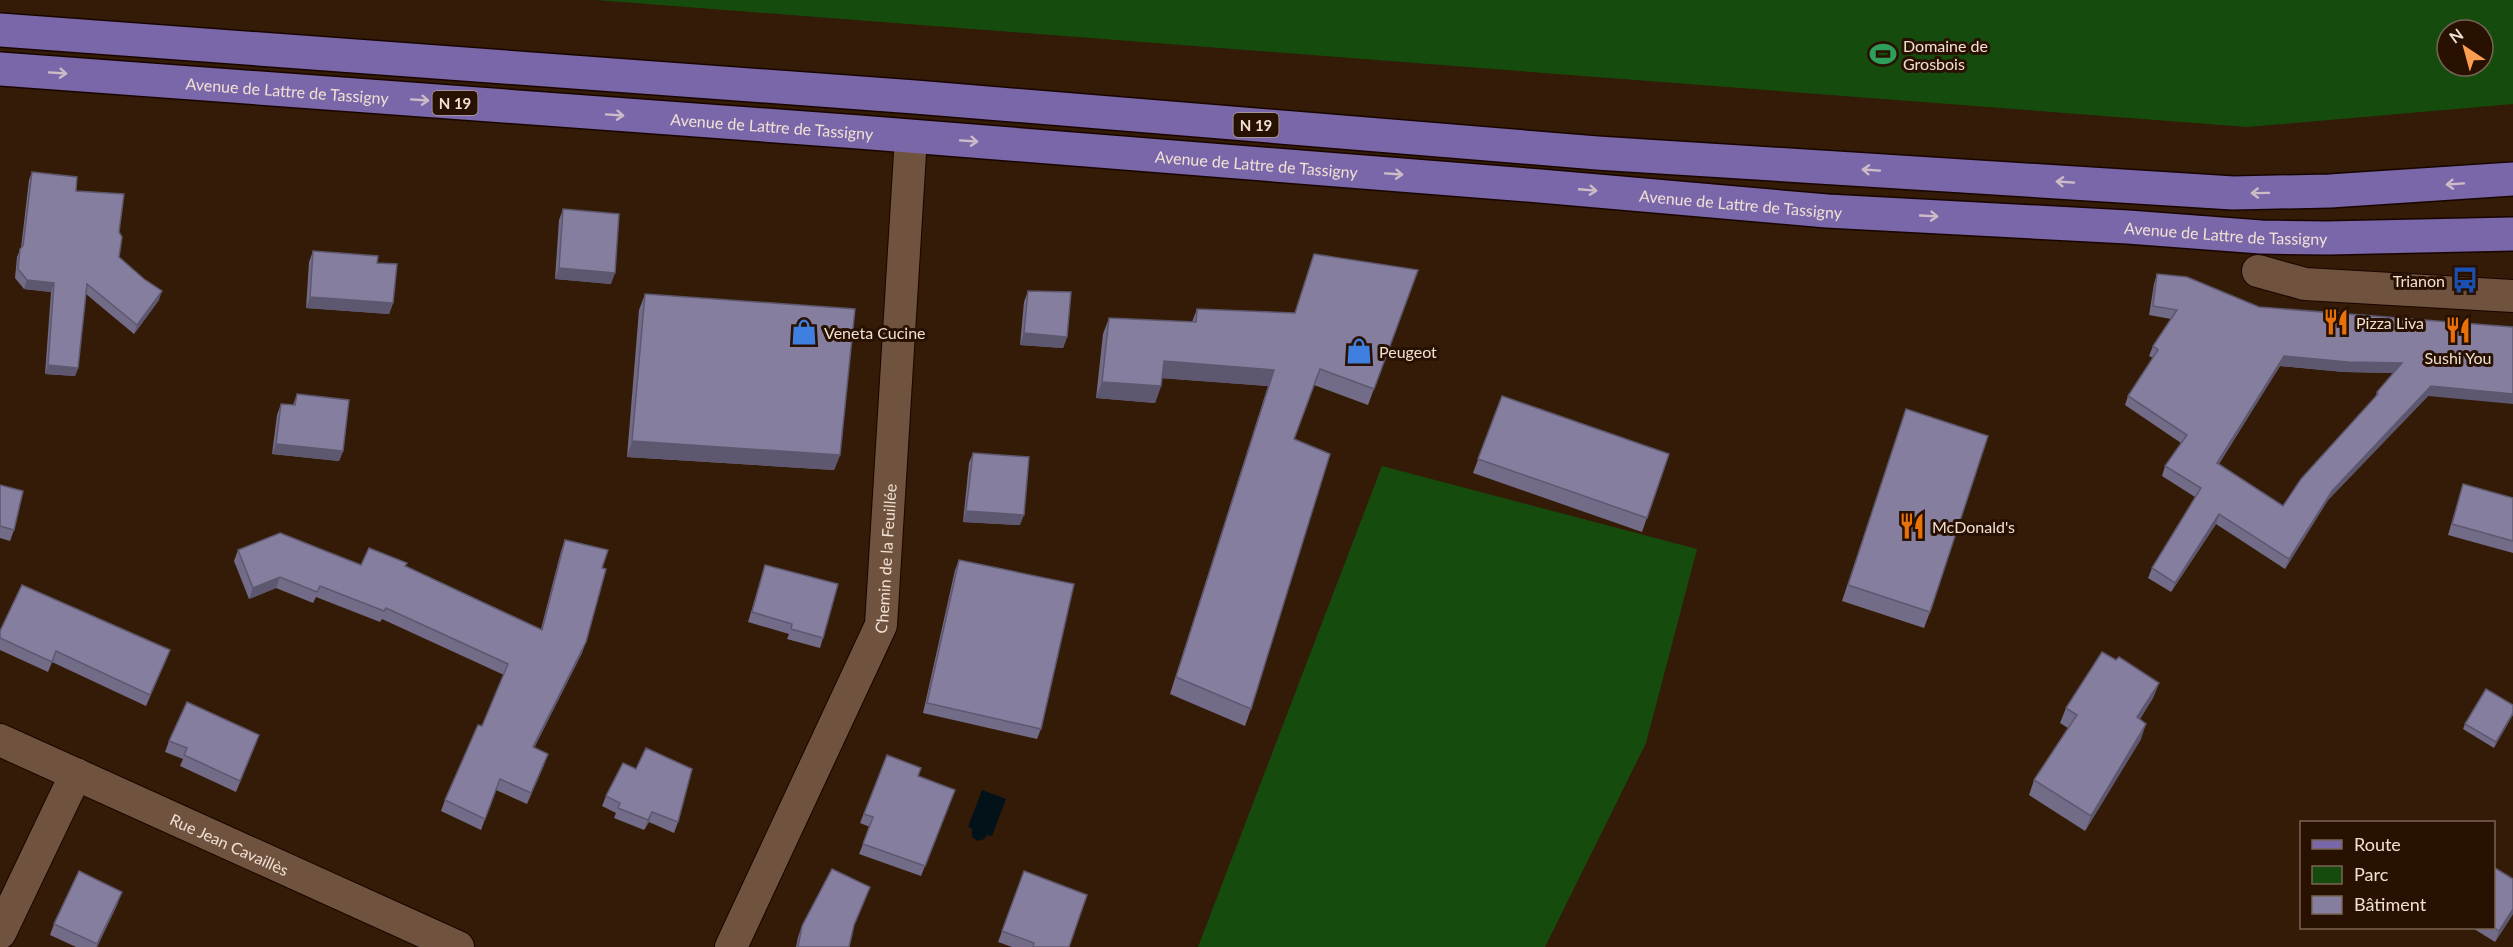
<svg xmlns="http://www.w3.org/2000/svg" width="2513" height="947" font-family="Lato,sans-serif">
  <style>
    .green { fill: #154c0d; fill-rule: evenodd }
    .water { fill: #031118 }
    .lines { fill: none; stroke-linecap: round; stroke-linejoin: round }
    .minor-casing { stroke: #190500; stroke-width: 34 }
    .primary-casing { stroke: #190500; stroke-width: 36 }
    .minor { stroke: #6f533f; stroke-width: 32 }
    .primary { stroke: #7a67a9; stroke-width: 33 }
    .wall { fill: #726c88; fill-rule: evenodd }
    .shaded-wall { fill: #5d586f }
    .building { fill: #857e9e; stroke: #5d586f; stroke-width: 1.5; fill-rule: evenodd }
    .oneway { stroke: #cdbcc7 }
    .labels { text-anchor: middle; dominant-baseline: central; stroke-width: 6; stroke-linejoin: round; paint-order: stroke }
    .shield { fill: #281101; stroke: #b5a295; stroke-width: 1.5 }
    .shield-label { font-size: 15px; font-weight: bold; fill: #f1e0d4 }
    .poi-label { font-size: 16px; fill: #f1e0d4; stroke: #281101; text-anchor: start }
    .street-label { font-size: 16px; fill: #f1e0d4; stroke: #281101 }
  </style>
  <rect width="100%" height="100%" fill="#331b07"/>
  <!-- green -->
  <g class="green">
    <path d="M596 0H2513V104L2247 127ZM2447 30H2483V66H2447Z"/>
    <polygon points="1382,466 1697,549 1646,743 1545,947 1198,947"/>
  </g>
  <!-- water -->
  <polygon class="water" points="982,790 1006,799 992,836 987,835 984,839 978,841 972,837 972,829 968,827"/>
  <g class="lines">
    <!-- minor casing -->
    <g class="minor-casing">
      <g id="minor">
        <polyline points="2258,271 2305,284 2513,296"/>
        <path id="s1" d="M0 740 458 947"/>
        <polyline points="0,933 76,774"/>
        <path id="s2" d="M731 947 881 625 911 137"/>
      </g>
    </g>
    <!-- primary casing -->
    <g class="primary-casing">
      <g id="primary">
        <polyline points="0,30 915,97 1597,153 2233,193 2330,191 2513,179"/>
        <path id="s3" d="M0 69 859 132 1540 186 1827 211 2128 227 2261 237 2327 238 2513 234"/>
      </g>
    </g>
    <!-- minor -->
    <use href="#minor" class="minor"/>
    <!-- primary -->
    <use href="#primary" class="primary"/>
  </g>
  <!-- wall -->
  <g class="wall">
    <polygon points="32,172 76,191 119,232 119,257 159,300 134,334 86,294 78,368 75,376 45,374 51,292 24,289 15,278 17,257 21,248 29,180"/>
    <polygon points="563,209 611,284 555,279 559,220"/>
    <polygon points="313,251 377,263 393,303 389,314 306,308 309,262"/>
    <polygon points="1314,254 1418,270 1368,405 1314,385 1294,439 1251,709 1245,726 1170,694 1268,386 1162,378 1161,386 1155,403 1096,398 1103,334 1109,318 1192,322 1197,309 1295,313"/>
    <path d="M2157 274 2259 307 2513 327 2428 396 2328 500 2285 569 2216 524 2171 592 2148 578 2152 568 2195 497 2162 476 2165 466 2181 443 2125 405 2128 396 2153 358 2149 356 2153 346 2171 319 2149 315 2154 284ZM2280 366 2344 372 2394 373 2377 392 2375 398 2283 506 2219 464Z"/>
    <polygon points="1028,291 1067,337 1063,348 1020,345 1024,302"/>
    <polygon points="645,294 840,455 834,470 627,457 639,310"/>
    <polygon points="297,394 343,451 339,461 272,454 277,415 281,404 293,405"/>
    <polygon points="1502,396 1669,454 1642,532 1473,473"/>
    <polygon points="1906,409 1930,612 1924,628 1842,601"/>
    <polygon points="973,453 1020,525 963,522 969,463"/>
    <polygon points="2463,484 2513,498 2513,553 2448,535"/>
    <polygon points="0,485 14,530 10,541 0,538"/>
    <polygon points="565,540 602,568 582,653 534,748 544,765 527,804 496,790 481,830 441,811 445,800 482,726 504,675 382,619 380,622 316,597 313,603 276,588 249,599 234,561 238,550 361,565 406,566 541,629 561,551"/>
    <polygon points="959,560 1041,729 1037,739 923,713 955,570"/>
    <polygon points="765,565 823,638 820,648 787,639 789,634 748,622"/>
    <polygon points="0,631 170,650 146,706 52,662 48,672 0,650"/>
    <polygon points="2116,660 2159,683 2153,698 2140,719 2141,739 2085,831 2029,795 2034,780 2068,728 2060,723 2066,708"/>
    <polygon points="2513,705 2494,748 2463,729 2465,724"/>
    <polygon points="259,735 236,792 180,766 183,759 165,752 169,741"/>
    <polygon points="887,755 918,776 955,790 921,876 859,854 870,827 860,823"/>
    <polygon points="623,763 678,822 674,833 649,822 644,830 614,818 616,813 602,806 606,796"/>
    <polygon points="1024,871 1069,947 1012,947 998,942"/>
    <polygon points="866,898 853,928 849,947 796,947 798,937 802,926"/>
    <polygon points="118,903 97,947 76,947 50,935 54,924"/>
    <polygon points="2513,914 2495,942 2471,927 2493,927"/>
  </g>
  <!-- shaded-wall -->
  <g class="shaded-wall">
    <polygon points="559,268 615,273 611,284 555,279"/>
    <polygon points="27,280 54,283 51,292 24,289"/>
    <polygon points="162,291 159,300 134,334 137,325"/>
    <polygon points="310,297 393,303 389,314 306,308"/>
    <polygon points="1024,333 1067,337 1063,348 1020,345"/>
    <polygon points="2284,356 2402,363 2398,373 2344,372 2280,366 2213,472 2217,463"/>
    <polygon points="1164,361 1274,370 1268,386 1158,378"/>
    <polygon points="48,365 78,368 75,376 45,374"/>
    <polygon points="1102,382 1161,386 1155,403 1096,398"/>
    <polygon points="2431,386 2513,394 2513,404 2428,396 2328,500 2285,569 2289,559 2332,491"/>
    <polygon points="632,441 840,455 834,470 627,457"/>
    <polygon points="276,444 343,451 339,461 272,454"/>
    <polygon points="966,511 1024,515 1020,525 963,522"/>
    <polygon points="2219,514 2216,524 2171,592 2175,583"/>
    <polygon points="280,577 276,588 249,599 253,588"/>
    <polygon points="586,642 582,653 529,758 533,747"/>
    <polygon points="170,650 166,661 146,706 150,695"/>
    <polygon points="2159,683 2153,698 2131,733 2137,717"/>
    <polygon points="2513,713 2513,715 2494,748 2496,742"/>
    <polygon points="2146,724 2141,739 2085,831 2091,816"/>
    <polygon points="259,735 255,746 236,792 240,781"/>
    <polygon points="548,754 544,765 527,804 531,793"/>
    <polygon points="652,812 649,822 644,830 648,820"/>
    <polygon points="122,892 118,903 97,947 96,947"/>
    <polygon points="2513,909 2513,914 2495,942 2499,931"/>
  </g>
  <!-- building -->
  <g class="building">
    <polygon points="32,172 77,177 76,191 124,194 119,232 122,237 119,257 144,279 162,291 137,325 87,284 78,368 48,365 54,283 27,280 18,269 20,249 23,246"/>
    <polygon points="563,209 619,214 615,273 559,268"/>
    <polygon points="313,251 378,256 377,263 397,264 393,303 310,297"/>
    <polygon points="1314,254 1418,270 1374,389 1320,369 1294,439 1330,454 1251,709 1176,677 1274,370 1164,361 1161,386 1102,382 1109,318 1196,322 1197,309 1295,313"/>
    <path d="M2157 274 2187 277 2259 307 2513 327V394L2431 386 2332 491 2289 559 2219 514 2175 583 2152 568 2201 488 2165 466 2187 435 2128 396 2158 350 2153 346 2177 310 2153 306ZM2284 356 2348 362 2402 363 2377 392 2378 394 2301 479 2283 506 2217 463Z"/>
    <polygon points="1028,291 1071,292 1067,337 1024,333"/>
    <polygon points="645,294 855,309 840,455 632,441"/>
    <polygon points="297,394 349,400 343,451 276,444 281,404 295,405"/>
    <polygon points="1502,396 1669,454 1647,518 1478,459"/>
    <polygon points="1906,409 1988,436 1930,612 1848,585"/>
    <polygon points="973,453 1029,457 1024,515 966,511"/>
    <polygon points="2463,484 2513,498 2513,541 2452,524"/>
    <polygon points="0,485 23,491 14,530 0,526"/>
    <polygon points="280,533 361,565 369,548 407,563 405,566 542,630 565,540 608,550 602,568 606,569 586,642 533,747 548,754 531,793 500,779 485,819 445,800 478,725 482,726 508,664 386,608 384,611 320,586 317,592 280,577 253,588 238,550"/>
    <polygon points="959,560 1074,584 1041,729 927,703"/>
    <polygon points="765,565 838,584 823,638 791,629 792,624 752,612"/>
    <polygon points="22,585 170,650 150,695 56,651 52,662 0,638 0,631"/>
    <polygon points="2102,652 2116,660 2119,657 2159,683 2137,717 2146,724 2091,816 2034,780 2077,715 2066,708"/>
    <polygon points="2486,689 2513,705 2513,713 2496,742 2465,724"/>
    <polygon points="187,702 259,735 240,781 184,755 187,748 169,741"/>
    <polygon points="646,748 692,769 678,822 652,812 648,820 618,808 620,803 606,796 623,763 636,769"/>
    <polygon points="887,755 921,768 918,776 955,790 925,866 863,844 873,817 864,814"/>
    <polygon points="2495,868 2513,879 2513,909 2499,931 2493,927 2493,870"/>
    <polygon points="832,869 870,887 854,925 849,947 798,947 802,926"/>
    <polygon points="79,871 122,892 97,944 54,924"/>
    <polygon points="1024,871 1087,895 1069,947 1033,947 1034,943 1002,931"/>
  </g>
  <!-- one-way arrows -->
  <defs><path id="oneway-shaft" d="M-6 0H5M1.5-3L5.5 0L1.5 3" fill="none" stroke-width="1.6" stroke-linecap="round" stroke-linejoin="round" transform="scale(1.5)"/></defs>
  <g class="oneway">
    <use href="#oneway-shaft" transform="translate(58 73) rotate(4)"/>
    <use href="#oneway-shaft" transform="translate(420 100) rotate(4)"/>
    <use href="#oneway-shaft" transform="translate(615 115) rotate(4)"/>
    <use href="#oneway-shaft" transform="translate(969 141) rotate(4)"/>
    <use href="#oneway-shaft" transform="translate(1871 170) rotate(-176)"/>
    <use href="#oneway-shaft" transform="translate(1394 174) rotate(4)"/>
    <use href="#oneway-shaft" transform="translate(2065 182) rotate(-176)"/>
    <use href="#oneway-shaft" transform="translate(2455 184) rotate(176)"/>
    <use href="#oneway-shaft" transform="translate(1588 190) rotate(5)"/>
    <use href="#oneway-shaft" transform="translate(2260 193) rotate(179)"/>
    <use href="#oneway-shaft" transform="translate(1929 216) rotate(3)"/>
  </g>
  <!-- icons -->
  <defs>
    <g id="stadium-bare" transform="scale(2.07)"><path d="M0-5a6.5 5 0 1 0 0 10a6.5 5 0 1 0 0-10ZM-3.5-1.8h7v3.6h-7Z" fill="#2e9e5b" stroke="#281101" stroke-width="2.5" paint-order="stroke"/></g>
    <g id="bus-bare" transform="scale(2.07)"><path d="M-5-6H5V4H4V6H2V4H-2V6H-4V4H-5ZM-3.5-4V0h7V-4ZM-3.5 1.2v1.5H-2V1.2ZM2 1.2v1.5H3.5V1.2Z" fill="#1a4fb4" stroke="#281101" stroke-width="2.5" paint-order="stroke"/></g>
    <g id="restaurant-bare" transform="scale(2.07)"><path d="M-5-6h1v4h1v-4h1v4h1v-4h1v5L-1.5 .5V6h-2V.5L-5-1ZM5-6V6H3V1.5H1.5Q1.5-4 5-6Z" fill="#e8710a" stroke="#281101" stroke-width="2.5" paint-order="stroke"/></g>
    <g id="shop-bare" transform="scale(2.07)"><path d="M-5-2.5h2.3a2.7 3.5 0 0 1 5.4 0H5L5.5 6h-11ZM-1.5-2.5h3a1.5 2.3 0 0 0-3 0Z" fill="#3f7fe0" stroke="#281101" stroke-width="2.5" paint-order="stroke"/></g>
  </defs>
  <g fill-rule="evenodd">
    <use href="#stadium-bare" x="1883" y="54"/>
    <use href="#bus-bare" x="2465" y="280"/>
    <use href="#restaurant-bare" x="2336" y="322"/>
    <use href="#restaurant-bare" x="2458" y="330"/>
    <use href="#shop-bare" x="804" y="332"/>
    <use href="#shop-bare" x="1359" y="351"/>
    <use href="#restaurant-bare" x="1912" y="526"/>
  </g>
  <g class="labels">
    <!-- shield labels -->
    <g class="shield">
      <rect x="432.5" y="91" width="45" height="24" rx="4.5"/>
      <rect x="1233.5" y="113" width="45" height="24" rx="4.5"/>
    </g>
    <g class="shield-label">
      <text x="455" y="103">N 19</text>
      <text x="1256" y="125">N 19</text>
    </g>
    <!-- poi labels -->
    <g class="poi-label">
      <text x="1903" y="45">Domaine de<tspan x="1903" dy="18">Grosbois</tspan></text>
      <text x="2445" y="280" text-anchor="end">Trianon</text>
      <text x="2356" y="322">Pizza Liva</text>
      <text x="824" y="332">Veneta Cucine</text>
      <text x="1379" y="351">Peugeot</text>
      <text x="2458" y="357" text-anchor="middle">Sushi You</text>
      <text x="1932" y="526">McDonald's</text>
    </g>
    <!-- street labels -->
    <g class="street-label">
      <text stroke="none"><textPath href="#s3" startOffset="288">Avenue de Lattre de Tassigny</textPath></text>
      <text stroke="none"><textPath href="#s3" startOffset="774">Avenue de Lattre de Tassigny</textPath></text>
      <text stroke="none"><textPath href="#s3" startOffset="1260">Avenue de Lattre de Tassigny</textPath></text>
      <text stroke="none"><textPath href="#s3" startOffset="1746">Avenue de Lattre de Tassigny</textPath></text>
      <text stroke="none"><textPath href="#s3" startOffset="2232">Avenue de Lattre de Tassigny</textPath></text>
      <text stroke="none"><textPath href="#s2" startOffset="422">Chemin de la Feuillée</textPath></text>
      <text stroke="none"><textPath href="#s1" startOffset="252">Rue Jean Cavaillès</textPath></text>
    </g>
  </g>
  <!-- legend -->
  <rect x="2300" y="821" width="195" height="108" fill="#281101" stroke="#786455" stroke-width="1.5"/>
  <rect x="2312" y="840" width="30" height="9" fill="#7a67a9" stroke="#786455" stroke-width="1.5"/>
  <text x="2354" y="851" font-size="18" fill="#f1e0d4">Route</text>
  <rect x="2312" y="866" width="30" height="18" fill="#154c0d" stroke="#786455" stroke-width="1.5"/>
  <text x="2354" y="881" font-size="18" fill="#f1e0d4">Parc</text>
  <rect x="2312" y="896" width="30" height="18" fill="#857e9e" stroke="#786455" stroke-width="1.5"/>
  <text x="2354" y="911" font-size="18" fill="#f1e0d4">Bâtiment</text>
  <!-- north arrow -->
  <g transform="translate(2465 48) rotate(324)"><circle r="28" fill="#281101" stroke="#786455" stroke-width="1.5"/>
  <path d="M0-4.5L10 22L0 15L-10 22Z" fill="#fb9e50"/>
  <text y="-9" font-size="16" font-weight="bold" text-anchor="middle" fill="#f1e0d4">N</text>
  </g>
</svg>
